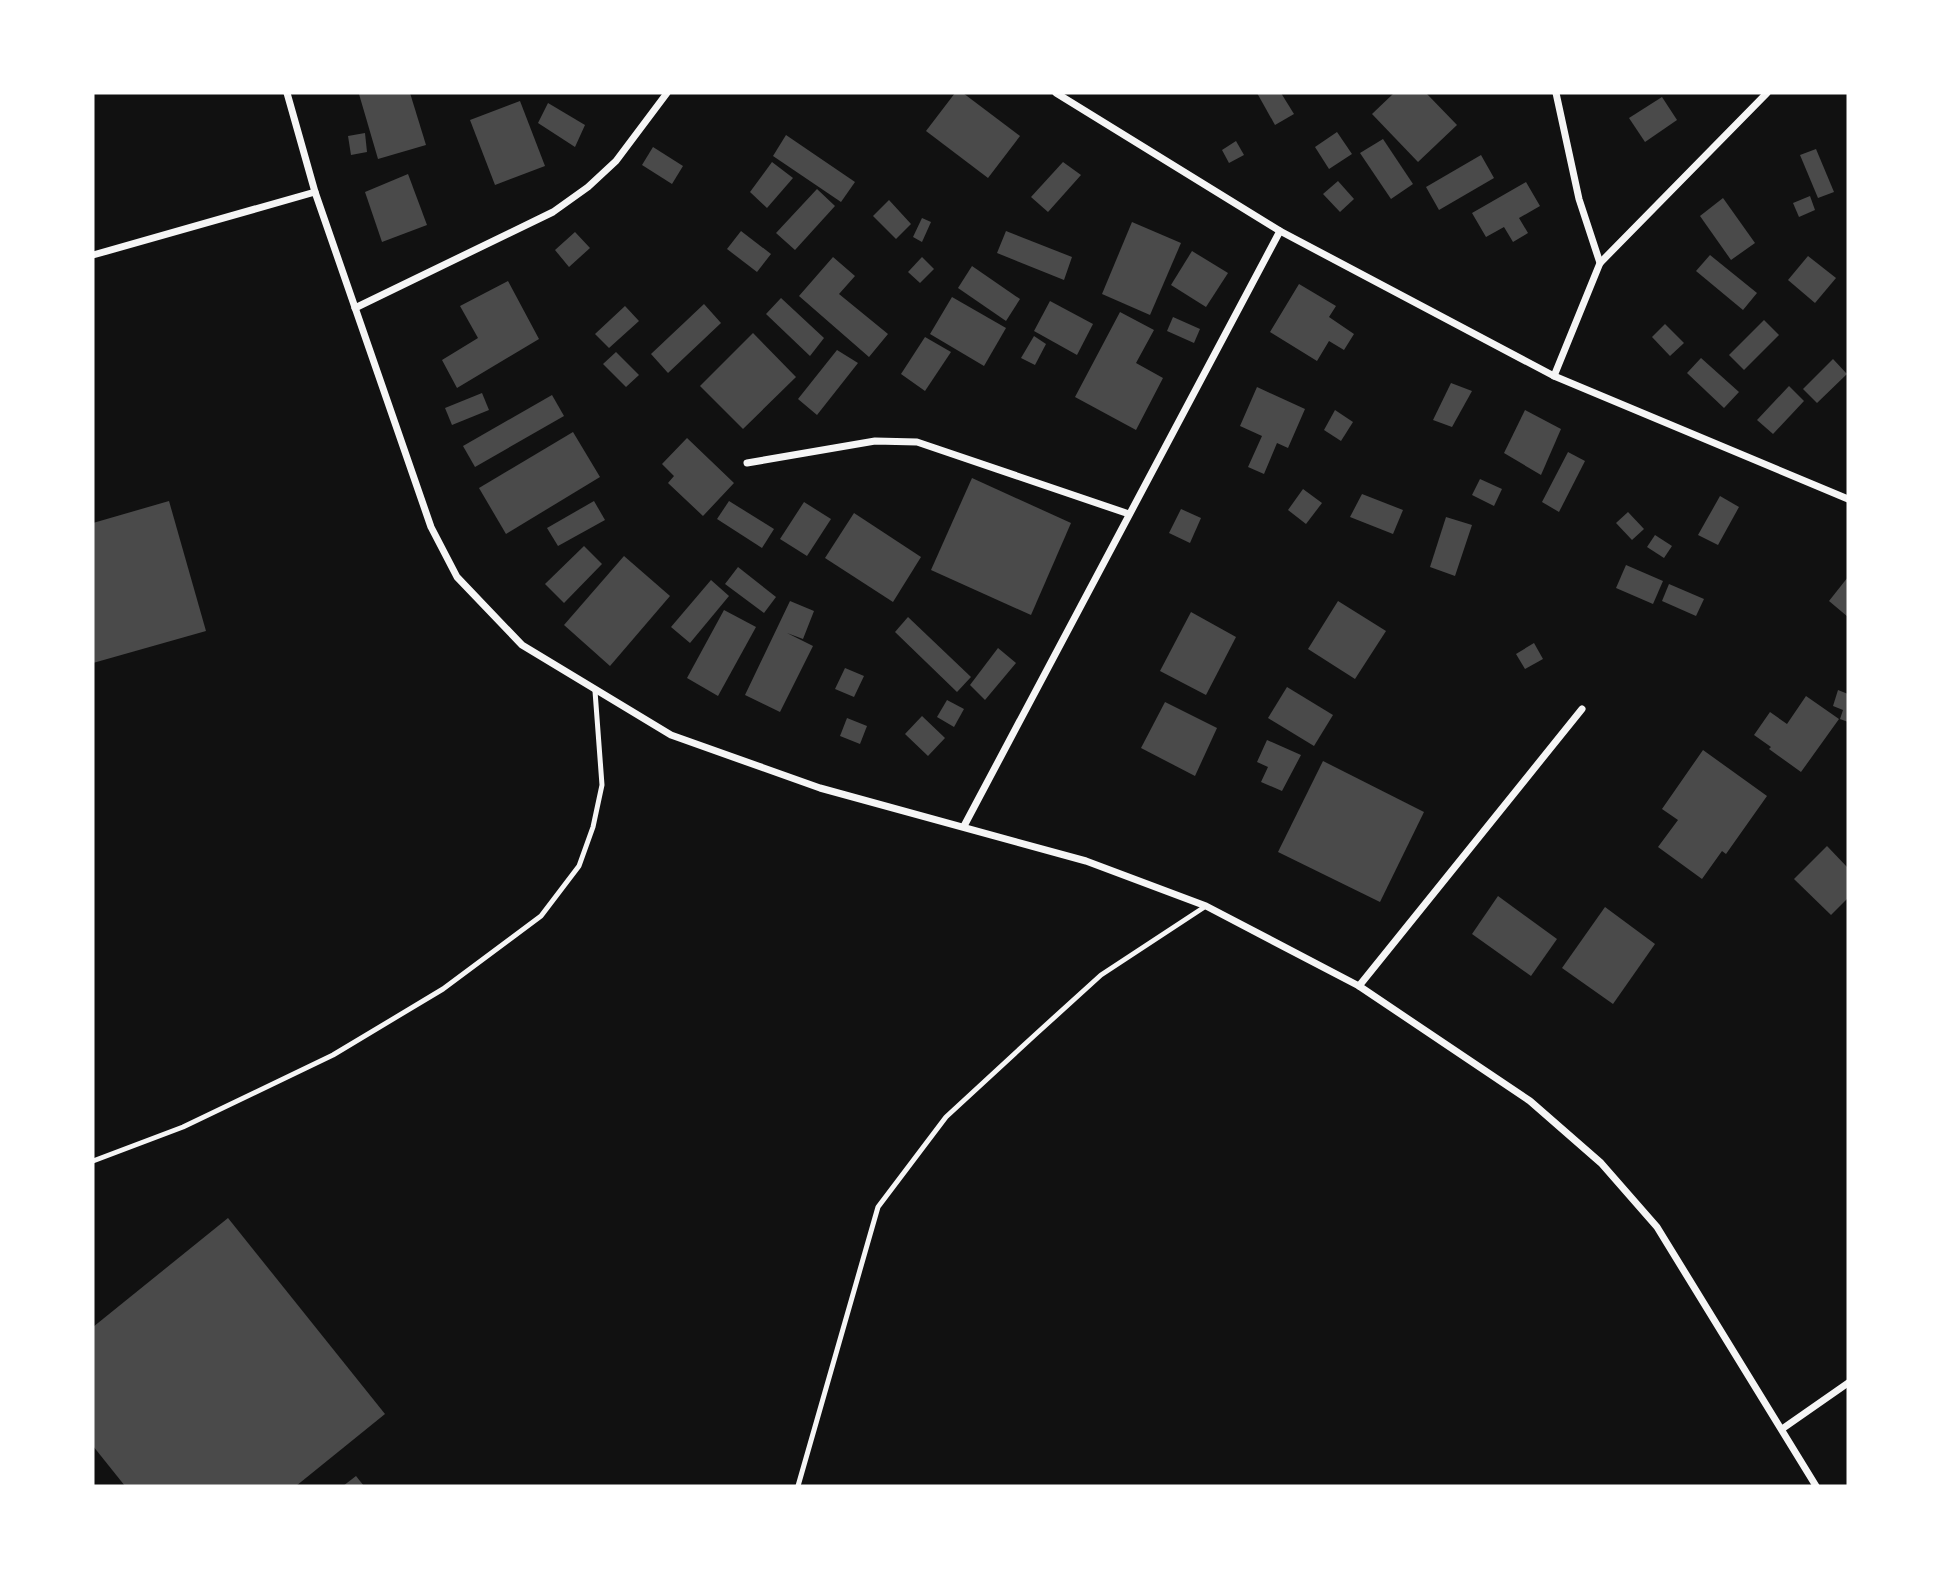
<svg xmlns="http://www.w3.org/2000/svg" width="1941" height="1579" font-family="'Archivo Narrow',sans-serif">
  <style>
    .building { fill: #4a4a4a }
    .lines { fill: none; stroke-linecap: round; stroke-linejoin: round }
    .service { stroke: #f5f5f5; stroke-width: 5 }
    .minor { stroke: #f5f5f5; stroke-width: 7 }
  </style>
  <rect width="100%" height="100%" fill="#111"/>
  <!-- building -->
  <g class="building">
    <polygon points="365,93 410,93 426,145 378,159 359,94"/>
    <polygon points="955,93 963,93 1020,136 988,178 926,131"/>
    <polygon points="1257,93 1281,93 1294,114 1275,125"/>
    <polygon points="1394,93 1426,93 1457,125 1418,162 1372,114"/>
    <polygon points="1662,97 1677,120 1645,142 1629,118"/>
    <polygon points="520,101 545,166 495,185 470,120"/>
    <polygon points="548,103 585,125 575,147 538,123"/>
    <polygon points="1337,132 1352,154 1329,169 1315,147"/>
    <polygon points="365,133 367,152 351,155 348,136"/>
    <polygon points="786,135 855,182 841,202 773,156"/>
    <polygon points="1383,139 1413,184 1391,199 1360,153"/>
    <polygon points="1236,141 1244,155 1229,163 1222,150"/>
    <polygon points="653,147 683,166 672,184 642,165"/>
    <polygon points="1816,149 1834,192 1818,198 1800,155"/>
    <polygon points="1481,155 1494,178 1439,210 1426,187"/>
    <polygon points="772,162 793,178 767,208 750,192"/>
    <polygon points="1063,162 1081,175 1048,212 1031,197"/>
    <polygon points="408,174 427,225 382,242 365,192"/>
    <polygon points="1338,181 1354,199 1340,212 1323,194"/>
    <polygon points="1526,182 1540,206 1519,218 1528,233 1513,242 1504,227 1486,237 1472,213"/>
    <polygon points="817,189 835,206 795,250 776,233"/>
    <polygon points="1810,196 1815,210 1799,217 1793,203"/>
    <polygon points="1723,198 1755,243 1731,260 1700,216"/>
    <polygon points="889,200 911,224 896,239 873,216"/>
    <polygon points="922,218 931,222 922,242 913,237"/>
    <polygon points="1132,222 1181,243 1150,315 1102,294"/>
    <polygon points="741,231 771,254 757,272 727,249"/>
    <polygon points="1006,231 1072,257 1064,280 997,253"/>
    <polygon points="575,232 590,248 569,267 555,250"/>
    <polygon points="1192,251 1228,273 1206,307 1171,285"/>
    <polygon points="1710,255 1757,293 1743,310 1696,271"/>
    <polygon points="1808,256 1836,278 1815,303 1788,280"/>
    <polygon points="833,257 855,276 839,294 888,334 869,357 799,296"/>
    <polygon points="922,257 934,269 920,283 908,272"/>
    <polygon points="972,266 1020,299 1006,321 958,288"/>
    <polygon points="508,281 539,339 457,388 442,360 478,338 460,306"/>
    <polygon points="1299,284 1336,306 1329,317 1354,334 1344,350 1329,341 1317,361 1270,332"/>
    <polygon points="952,297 1006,328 984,366 930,334"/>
    <polygon points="781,298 824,338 810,356 766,314"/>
    <polygon points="1050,301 1093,324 1077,355 1034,331"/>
    <polygon points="704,304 721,323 668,373 651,354"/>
    <polygon points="625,306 639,321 609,348 595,334"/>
    <polygon points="1120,312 1154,330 1136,363 1163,378 1136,430 1075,397"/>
    <polygon points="1173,317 1200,329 1194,343 1167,331"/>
    <polygon points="1764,320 1779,335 1744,370 1729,355"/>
    <polygon points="1665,324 1684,343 1670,356 1652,337"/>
    <polygon points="753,333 796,377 743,429 700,386"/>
    <polygon points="1034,336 1046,344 1035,365 1021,358"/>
    <polygon points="925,337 951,352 925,391 901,374"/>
    <polygon points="837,350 858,363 817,415 798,399"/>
    <polygon points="616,352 639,375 626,387 603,364"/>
    <polygon points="1701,358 1739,392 1724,408 1687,373"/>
    <polygon points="1833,359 1847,374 1817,403 1803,389"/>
    <polygon points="1451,383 1472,391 1452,427 1433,420"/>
    <polygon points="1789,386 1804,401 1773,434 1757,420"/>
    <polygon points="1257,387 1305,409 1288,448 1277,443 1264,474 1248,467 1262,436 1240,426"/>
    <polygon points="482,393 489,410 452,425 445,408"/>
    <polygon points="552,395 564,416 475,467 463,446"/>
    <polygon points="1335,410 1353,422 1341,441 1324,430"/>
    <polygon points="1525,410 1561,429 1541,475 1504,453"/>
    <polygon points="573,432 600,477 506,534 479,488"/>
    <polygon points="687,438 734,483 703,516 668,483 674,476 662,464"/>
    <polygon points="1568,452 1585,461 1559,512 1542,502"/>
    <polygon points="972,478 1071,523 1031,615 931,570"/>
    <polygon points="1480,479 1502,489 1494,506 1472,495"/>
    <polygon points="1303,489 1322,503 1306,524 1288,510"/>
    <polygon points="1362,494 1403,510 1393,534 1350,517"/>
    <polygon points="1720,496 1739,507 1718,545 1698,535"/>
    <polygon points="169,501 206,631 93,663 93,523"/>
    <polygon points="594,501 605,520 558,546 547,528"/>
    <polygon points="729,501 774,529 762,548 717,519"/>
    <polygon points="804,502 831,519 807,556 780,539"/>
    <polygon points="1181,509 1201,518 1190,543 1169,533"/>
    <polygon points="1628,512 1644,529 1632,540 1616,523"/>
    <polygon points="854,513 921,557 893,602 825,558"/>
    <polygon points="1446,517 1472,525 1455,576 1430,567"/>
    <polygon points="1655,535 1672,546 1664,558 1647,547"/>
    <polygon points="584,546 602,564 564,603 545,584"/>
    <polygon points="624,556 670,596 610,666 564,625"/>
    <polygon points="1626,565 1663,581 1653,604 1616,588"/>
    <polygon points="738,567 776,597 764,613 725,584"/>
    <polygon points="1848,577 1848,617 1829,601"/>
    <polygon points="711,580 729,596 690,643 671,627"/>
    <polygon points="1669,584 1704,599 1696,616 1662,601"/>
    <polygon points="790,601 814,611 803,639 787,633 813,646 780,712 745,695"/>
    <polygon points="1338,601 1386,631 1355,679 1308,649"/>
    <polygon points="724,610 756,627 718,696 687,678"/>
    <polygon points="1191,612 1236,637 1206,695 1160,671"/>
    <polygon points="908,617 971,677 957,692 895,632"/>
    <polygon points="1534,643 1543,659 1525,669 1516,654"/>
    <polygon points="998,648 1016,663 985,700 970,685"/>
    <polygon points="845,668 864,676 854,697 835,689"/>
    <polygon points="1287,687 1333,715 1314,746 1268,718"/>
    <polygon points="1838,690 1848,694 1848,722 1840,719 1843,710 1833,706"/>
    <polygon points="1806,696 1839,719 1801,772 1769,749 1771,747 1754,735 1770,712 1787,724"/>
    <polygon points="947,700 964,709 954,727 937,717"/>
    <polygon points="1165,702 1217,728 1195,776 1141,748"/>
    <polygon points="922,716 945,738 928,756 905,734"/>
    <polygon points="847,718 867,726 860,744 840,736"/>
    <polygon points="1267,740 1301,755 1282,791 1261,782 1268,767 1257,762"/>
    <polygon points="1703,750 1767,796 1726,854 1722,851 1702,879 1658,847 1678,820 1662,809"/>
    <polygon points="1323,761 1424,812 1380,902 1278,852"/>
    <polygon points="1827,846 1848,868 1848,898 1831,915 1794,879"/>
    <polygon points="1498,896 1557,939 1531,976 1472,934"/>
    <polygon points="1605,907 1655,944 1613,1004 1562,968"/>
    <polygon points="228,1218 385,1414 296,1486 125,1486 93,1446 93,1327"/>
    <polygon points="356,1476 364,1486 343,1486"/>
  </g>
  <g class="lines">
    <!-- service -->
    <g class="service">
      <polyline points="93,1161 183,1127 333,1055 443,989 541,916 579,866 593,827 602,785 595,691"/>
      <polyline points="798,1486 878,1207 946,1117 1036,1034 1101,975 1206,906"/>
    </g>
    <!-- minor -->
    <g class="minor">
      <polyline points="287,93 315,192 431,527 457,577 522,645 671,735 820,788 1086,861 1206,906 1359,986 1530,1101 1601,1163 1657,1227 1816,1486"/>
      <polyline points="1056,93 1280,231 1554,376 1848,499"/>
      <polyline points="1556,93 1579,199 1600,263"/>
      <polyline points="93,255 315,192"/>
      <polyline points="355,308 553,212 588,187 616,161 667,93"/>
      <polyline points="1554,376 1600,263 1767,93"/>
      <polyline points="747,463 875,441 917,442 1129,514"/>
      <polyline points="964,826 1280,231"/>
      <polyline points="1359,986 1582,709"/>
      <polyline points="1782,1429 1848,1383"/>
    </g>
  </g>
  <!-- border -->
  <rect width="1941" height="1579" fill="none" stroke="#ffffff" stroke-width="189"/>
</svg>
